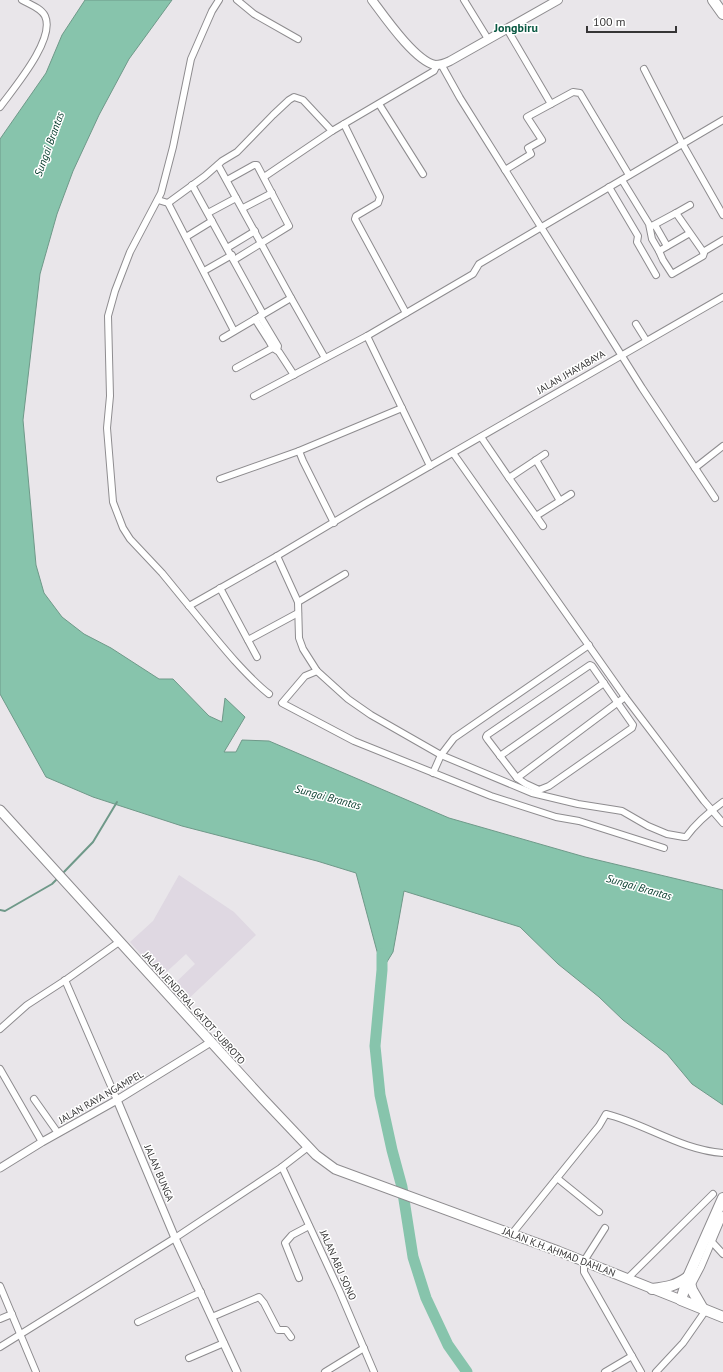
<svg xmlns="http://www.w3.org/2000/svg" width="723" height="1372" font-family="'PT Sans',sans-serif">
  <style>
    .built { fill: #dfd8e2 }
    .water { fill: #87c4ac; stroke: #6f9989 }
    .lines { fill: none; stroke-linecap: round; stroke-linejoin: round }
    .stream { stroke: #6f9989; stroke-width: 2 }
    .river { stroke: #87c4ac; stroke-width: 11 }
    .minor-casing { stroke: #8e8c8f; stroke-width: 8 }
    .tertiary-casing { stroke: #8e8c8f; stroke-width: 9 }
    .secondary-casing { stroke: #8e8c8f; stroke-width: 10 }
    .primary-casing { stroke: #8e8c8f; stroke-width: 11 }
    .trunk-casing { stroke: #8e8c8f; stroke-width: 12 }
    .minor { stroke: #fff; stroke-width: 6 }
    .tertiary { stroke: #fff; stroke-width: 7 }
    .secondary { stroke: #fff; stroke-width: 8 }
    .primary { stroke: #fff; stroke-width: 9 }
    .trunk { stroke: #fff; stroke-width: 10 }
    .labels { text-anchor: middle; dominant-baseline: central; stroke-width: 3; stroke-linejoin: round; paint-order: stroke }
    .street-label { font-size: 10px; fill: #363536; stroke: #fff }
    .water-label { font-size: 11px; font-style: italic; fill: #003727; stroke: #fff }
    .quarter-label { font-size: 12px; font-weight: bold; fill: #095842; stroke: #fff }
  </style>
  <rect width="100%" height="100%" fill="#e9e6ea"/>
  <!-- built -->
  <polygon class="built" points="179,875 234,912 256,935 183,1004 169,989 195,964 186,954 161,977 130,942 153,921"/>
  <!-- water -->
  <polygon class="water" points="85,0 172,0 129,59 99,115 73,171 57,214 40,274 23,420 36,565 44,593 62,617 84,634 111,648 159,679 173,679 209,716 222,722 225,698 245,717 224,752 236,752 242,740 269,741 449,818 585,857 723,890 723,1105 692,1084 667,1054 623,1020 599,997 558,964 520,927 404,891 393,952 382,970 356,873 317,861 182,826 93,797 46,777 0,694 0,139 46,73 62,35"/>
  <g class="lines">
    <!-- stream -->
    <g class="stream">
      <polyline points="62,874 93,842 117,802"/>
      <polyline points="0,910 5,911 52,884 59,877"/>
    </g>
    <!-- river -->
    <polyline class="river" points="382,954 382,970 375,1046 380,1095 392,1150 402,1187 413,1257 426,1298 448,1345 467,1372"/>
    <!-- minor casing -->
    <g class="minor-casing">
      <g id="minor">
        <polyline points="219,0 212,11 191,59 173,147 161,193 130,252 115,291 108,316 110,396 107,428 113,502 123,528 130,539 162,573 189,606 277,556 364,504 723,297"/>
        <polyline points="237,0 254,14 298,39"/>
        <polyline points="464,0 488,39"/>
        <polyline points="507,29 551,104"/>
        <polyline points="441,64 460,98 642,388 715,498"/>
        <polyline points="644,69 682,143 723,215"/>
        <polyline points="379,104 423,174"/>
        <path d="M0 107C13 89 56 39 45 16 41 8 29 4 22 0"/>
        <polyline points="344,124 380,197 378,203 356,216 355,219 406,313"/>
        <polyline points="218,165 291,298 325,358"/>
        <polyline points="505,170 531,154 528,148 542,140 527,117 573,92 580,93 629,175"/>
        <polyline points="264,177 332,131"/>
        <polyline points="227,180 254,165 257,165 289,226 234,260"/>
        <polyline points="622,180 649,224 652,239 659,251"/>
        <polyline points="192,185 263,314"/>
        <polyline points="609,187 638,236 637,242 656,275"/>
        <polyline points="158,200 168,203 234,331"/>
        <polyline points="168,203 205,176 222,161 237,152 273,115 289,100 294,97 303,100 332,131 434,71 437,65"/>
        <polyline points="243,208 272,193"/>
        <polyline points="208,213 236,198"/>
        <polyline points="676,213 690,205"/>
        <polyline points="655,225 667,246"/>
        <polyline points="650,227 676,213 704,253 703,256 672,274 663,260 659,251 690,233"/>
        <polyline points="186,237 212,221"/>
        <polyline points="227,248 255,231"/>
        <polyline points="703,252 723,240"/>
        <polyline points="204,271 232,255"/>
        <polyline points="260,316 278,346 277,350"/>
        <polyline points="255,319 269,341 273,348 279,352 294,375"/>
        <polyline points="636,324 646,340"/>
        <polyline points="367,336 430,466"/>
        <polyline points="223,338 291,298"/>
        <polyline points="236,368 276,346"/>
        <polyline points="254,396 367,336 473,274 479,264 723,120"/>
        <polyline points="481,437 509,478"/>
        <polyline points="299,451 402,408"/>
        <polyline points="453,453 625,697 704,801 723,823"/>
        <polyline points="545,454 509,478 536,516 571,494"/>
        <polyline points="536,460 560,501"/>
        <polyline points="695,468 723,446"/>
        <polyline points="220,479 299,451 303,461 334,523"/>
        <polyline points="536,516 543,526"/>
        <path d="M277 556 298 602 299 638 303 649 317 671 348 699 371 715 441 755 532 793 578 804 616 810 622 811 648 826 667 834 684 837H686C696 823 709 812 723 802"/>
        <polyline points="220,588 257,657"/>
        <polyline points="298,602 345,574"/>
        <path d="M189 606C204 624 219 643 235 661 246 673 256 684 269 694"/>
        <polyline points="248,640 298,613"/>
        <polygon points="590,665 592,666 633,725 632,728 549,786 539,790 526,784 517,778 488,740 486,737 487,735"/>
        <polyline points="317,671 305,676 282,703 354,741 491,796 556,817 579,821 664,848"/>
        <polyline points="500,756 604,683"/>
        <polyline points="433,773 441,755 454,738 589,645"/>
        <polyline points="517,778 625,697"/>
        <polyline points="65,980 117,1100"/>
        <polyline points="0,1029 27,1005 67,979 119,942"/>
        <polyline points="0,1069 42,1142"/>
        <polyline points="34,1099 58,1133"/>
        <polyline points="282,1167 339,1290 374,1372"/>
        <polyline points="557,1178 599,1212"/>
        <polyline points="605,1228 584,1261 584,1272 641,1372"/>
        <path d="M511 1235 599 1126 606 1114C646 1124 681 1150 723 1153"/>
        <polyline points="712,1242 723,1254"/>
        <polyline points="299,1278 285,1243 292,1235 309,1226"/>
        <polyline points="627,1279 713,1194"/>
        <polyline points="0,1286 36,1372"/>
        <polyline points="691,1286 701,1267 723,1215"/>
        <polyline points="212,1317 259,1297 264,1303 278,1330 286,1330 291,1337"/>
        <polyline points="0,1319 12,1314"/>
        <polyline points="138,1322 201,1292"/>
        <polyline points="0,1347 175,1238 282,1167 308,1147"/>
        <polyline points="189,1358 224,1343"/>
        <polyline points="325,1372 364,1348"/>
        <polyline points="605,1372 632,1356"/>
        <polyline points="656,1372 683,1343 706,1310"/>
      </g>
    </g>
    <!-- tertiary casing -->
    <g class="tertiary-casing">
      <g id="tertiary">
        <polyline points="117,1100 175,1238 237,1372"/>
        <polyline points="0,1168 42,1142 117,1100 211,1042"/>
      </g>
    </g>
    <!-- secondary casing -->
    <g class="secondary-casing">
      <path id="secondary" d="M372 0C384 16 415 61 435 65 441 65 446 63 450 61L558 0"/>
    </g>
    <!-- primary casing -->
    <g class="primary-casing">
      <polyline id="primary" points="0,810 263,1099 316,1155 335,1169 558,1251 681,1300"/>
    </g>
    <!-- trunk casing -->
    <g class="trunk-casing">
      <g id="trunk">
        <polyline points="713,0 723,14"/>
        <polyline points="723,1198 688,1277 681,1300 723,1317"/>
        <polyline points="688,1277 692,1290 703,1309"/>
        <path d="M652 1289C668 1287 675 1286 688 1277"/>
      </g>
    </g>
    <!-- minor -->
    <use href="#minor" class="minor"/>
    <!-- tertiary -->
    <use href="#tertiary" class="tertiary"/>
    <!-- secondary -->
    <use href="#secondary" class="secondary"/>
    <!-- primary -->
    <use href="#primary" class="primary"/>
    <!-- trunk -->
    <use href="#trunk" class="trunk"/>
  </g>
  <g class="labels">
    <!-- street labels -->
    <g class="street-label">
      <text transform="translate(571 372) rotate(-30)">JALAN JHAYABAYA</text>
      <text transform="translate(194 1008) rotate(48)">JALAN JENDERAL GATOT SUBROTO</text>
      <text transform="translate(101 1097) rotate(-30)">JALAN RAYA NGAMPEL</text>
      <text transform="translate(159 1173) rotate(67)">JALAN BUNGA</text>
      <text transform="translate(559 1252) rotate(21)">JALAN K.H. AHMAD DAHLAN</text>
      <text transform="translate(338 1265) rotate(66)">JALAN ABU SONO</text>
    </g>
    <!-- water labels -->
    <g class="water-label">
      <text transform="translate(49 144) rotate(-70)">Sungai Brantas</text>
      <text transform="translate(328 797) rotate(15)">Sungai Brantas</text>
      <text transform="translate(639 887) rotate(16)">Sungai Brantas</text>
    </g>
    <!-- quarter labels -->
    <g class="quarter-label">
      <text x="516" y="27">Jongbiru</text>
    </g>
  </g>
  <!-- scale -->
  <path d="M587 26v6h89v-6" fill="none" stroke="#363536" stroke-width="2"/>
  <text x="593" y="26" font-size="12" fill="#363536" stroke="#ffffff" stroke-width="3" paint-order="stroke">100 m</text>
</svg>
